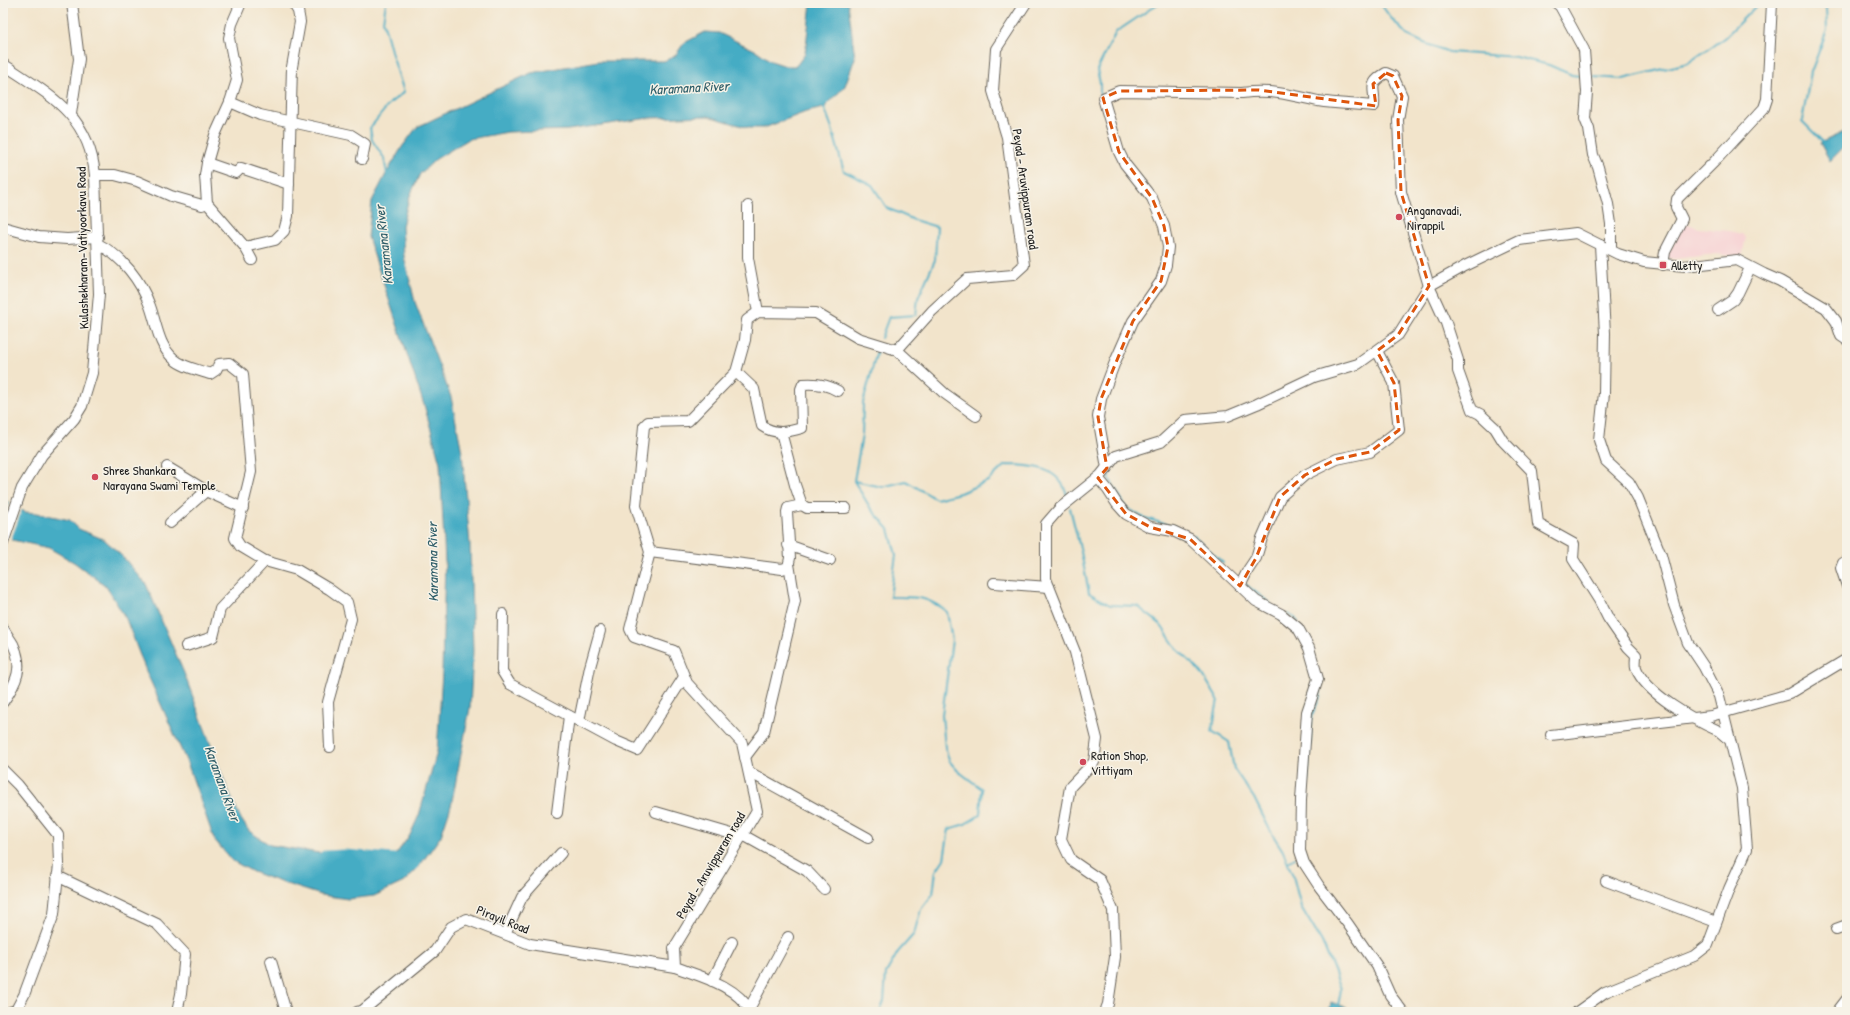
<svg xmlns="http://www.w3.org/2000/svg" width="1850" height="1015" font-family="'Patrick Hand',sans-serif">
  <style>
    .built { fill: #f7cfd2 }
    .water { fill: #45acc4; stroke: #306470 }
    .pier { fill: #f2e4cb }
    .lines { fill: none; stroke-linecap: round; stroke-linejoin: round }
    .stream { stroke: #45acc4; stroke-width: 2 }
    .river { stroke: #45acc4; stroke-width: 13 }
    .minor-casing { stroke: #676259; stroke-width: 12 }
    .minor { stroke: #fff; stroke-width: 10 }
    .marked { fill: none; stroke: #de560d; stroke-width: 3; stroke-dasharray: 8 5; stroke-linejoin: round }
    .poi-dot { fill: #d1495b; stroke: #f7f3e8; stroke-width: 1.5 }
    .labels { text-anchor: middle; dominant-baseline: central; stroke-width: 3; stroke-linejoin: round; paint-order: stroke }
    .street-label { font-size: 13px; fill: #1c1c1c; stroke: #f7f3e8 }
    .poi-label { font-size: 13px; fill: #1c1c1c; stroke: #f7f3e8; text-anchor: start }
    .water-label { font-size: 14px; font-style: italic; fill: #2e5d68; stroke: #f7f3e8 }
  </style>
  <rect width="100%" height="100%" fill="#f7f3e8"/>
  <filter id="ink" filterUnits="userSpaceOnUse"><feTurbulence type="fractalNoise" baseFrequency=".025" numOctaves="2"/><feDisplacementMap in="SourceGraphic" scale="8" xChannelSelector="R" yChannelSelector="G"/><feConvolveMatrix kernelMatrix="1 2 1 2 8 2 1 2 1" color-interpolation-filters="sRGB"/></filter>
  <filter id="wash" filterUnits="userSpaceOnUse"><feTurbulence type="fractalNoise" baseFrequency=".012" numOctaves="4" result="noise"/><feDisplacementMap in="SourceGraphic" scale="16" xChannelSelector="R" yChannelSelector="G"/><feGaussianBlur stdDeviation="0.9" result="paint"/><feColorMatrix in="noise" values="0 0 0 0 0 0 0 0 0 0 0 0 0 0 0 0 0 1.4 0 .05"/><feComposite in="paint" operator="in"/></filter>
  <g filter="url(#wash)">
    <rect width="100%" height="100%" fill="#f2e4cb"/>
    <!-- built -->
    <polygon class="built" points="1685,223 1699,228 1729,231 1742,234 1746,238 1742,255 1741,257 1716,254 1674,259 1666,257"/>
    <!-- water -->
    <g class="water">
      <polygon points="811,3 848,3 855,58 845,86 824,108 806,112 764,128 749,128 708,116 649,118 568,130 508,132 469,139 436,159 420,174 409,198 402,226 404,256 415,302 451,397 462,452 470,545 473,651 470,708 451,806 441,836 418,868 404,882 374,896 348,899 321,895 280,882 253,872 231,860 214,839 188,765 146,671 126,619 106,586 75,563 49,548 12,540 3,540 3,499 25,512 37,513 70,520 79,529 105,540 123,557 146,584 184,673 227,788 241,819 249,831 270,845 381,863 396,854 410,835 419,815 437,752 442,672 445,562 440,463 425,408 368,237 372,201 387,172 402,147 417,127 531,73 598,61 664,61 675,56 684,43 705,32 719,33 757,51 771,61 786,66 796,66 805,54"/>
      <polygon points="1846,131 1847,144 1830,161 1820,143"/>
      <polygon points="1331,1002 1347,1008 1346,1012 1329,1012"/>
    </g>
    <!-- pier -->
    <polygon class="pier" points="10,500 22,509 10,542 3,542 3,518"/>
    <g class="lines">
      <!-- stream -->
      <g class="stream">
        <polyline points="386,3 383,21 393,58 404,92 390,103 370,128 372,140 384,158 387,174"/>
        <polyline points="1380,3 1390,17 1407,35 1424,43 1449,52 1516,57 1549,65 1572,75 1580,76"/>
        <polyline points="1821,3 1826,8 1827,30 1811,72 1802,121 1824,143"/>
        <polyline points="1593,77 1623,79 1688,63 1724,38 1759,3"/>
        <polyline points="1100,95 1100,83 1097,70 1116,32 1159,3"/>
        <path d="M824 108C834 128 837 149 844 171L872 185 887 208 914 220 937 227 935 260 918 298 916 315 889 317 881 338"/>
        <polyline points="1154,283 1158,274"/>
        <path d="M877 351 863 403 862 435 854 481 882 487 906 481 936 499 960 493 988 481 1005 465C1030 465 1059 466 1067 495"/>
        <polyline points="1094,417 1095,426"/>
        <polyline points="1109,473 1110,480 1126,507 1142,517 1178,528"/>
        <path d="M854 481 871 509 889 529 896 555 890 597C915 597 926 595 947 612L952 640 942 715 945 748 950 762 958 771 982 789 980 815 965 824 949 829 944 859 936 871 933 894 921 909 914 934 898 952 886 973 884 1001 880 1012"/>
        <polyline points="1070,508 1081,552 1089,593 1110,605 1137,606 1160,624 1177,649 1202,673 1218,700 1212,731 1229,742 1234,769 1254,798 1271,832 1283,851 1293,876 1301,907 1322,942 1335,973 1341,989 1338,1006"/>
        <polyline points="1194,536 1223,563"/>
        <polyline points="1245,584 1270,603"/>
        <polyline points="1288,614 1295,618 1298,622"/>
        <polyline points="1307,789 1312,715 1320,697 1321,685"/>
        <polyline points="1288,862 1295,857"/>
      </g>
      <!-- river -->
      <polyline class="river" points="325,857 345,856 405,861"/>
    </g>
  </g>
  <g filter="url(#ink)">
    <g class="lines">
      <!-- minor casing -->
      <g class="minor-casing">
        <g id="minor">
          <polyline points="1556,3 1560,6 1584,50 1587,92 1585,119 1589,129 1593,155 1598,167 1608,204 1611,224 1611,250"/>
          <path d="M3 64C49 95 89 114 95 175L99 294 92 373 82 406 74 419 42 455 22 488 3 543"/>
          <polyline points="230,102 260,115 351,135 365,144 362,159"/>
          <polyline points="71,114 79,59 72,3"/>
          <polyline points="207,163 236,173 241,168 289,184"/>
          <polyline points="95,175 115,175 137,181 171,196 202,205 207,203 205,175 207,163 215,135 230,102 237,80 229,38 232,24 241,3"/>
          <polyline points="207,203 245,247 252,260"/>
          <polyline points="748,206 748,258 758,312"/>
          <polyline points="3,227 39,237 67,239 98,237"/>
          <path d="M98 244C122 256 141 281 150 306 157 325 158 345 174 359 182 367 199 370 210 374L216 370 219 364 229 363 243 374 251 472 235 538 240 546 265 561 220 609 213 637 186 646"/>
          <polyline points="245,247 275,240 284,231 288,216 292,67 300,22 298,11 293,3"/>
          <polyline points="1663,265 1665,252 1682,219 1676,207 1677,199 1715,161 1764,108 1767,99 1772,3"/>
          <polyline points="1718,310 1733,300 1738,293 1750,268"/>
          <polyline points="897,350 944,393 976,416"/>
          <path d="M736 372 754 389 762 426C775 435 788 432 802 428L801 389 803 384C816 383 827 384 838 391"/>
          <polyline points="781,432 795,485 802,505 807,508 846,508"/>
          <polyline points="167,467 210,493 243,508"/>
          <path d="M1107 468 1098 417 1101 399 1115 362 1133 321 1161 281 1166 265 1168 247 1164 226 1152 198 1125 164 1119 152 1103 98 1119 91 1242 93C1271 89 1291 95 1318 101 1337 104 1356 104 1374 106 1376 87 1366 85 1386 73L1393 76 1402 96 1398 120 1401 192 1429 286 1446 323 1458 360V371L1472 410 1480 414 1495 428 1503 441 1532 471 1538 524 1574 544 1573 559 1599 600 1608 618 1628 647 1636 655C1636 659 1635 664 1636 668 1646 694 1694 720 1719 731L1727 738 1726 734"/>
          <polyline points="1098,478 1108,490 1117,504 1126,514 1150,527 1173,531 1190,539 1256,601 1281,614 1298,628 1309,648 1318,679 1307,712 1301,800 1300,851 1304,863 1319,886 1348,924 1377,966 1390,995 1403,1012"/>
          <polyline points="170,523 206,491"/>
          <polyline points="788,545 830,560"/>
          <polyline points="650,552 782,569 788,567 790,558 787,512 788,508 802,505"/>
          <polyline points="265,561 297,570 329,589 347,602 351,619 328,702 330,747"/>
          <polyline points="1847,561 1843,563 1841,568 1847,586"/>
          <polyline points="994,583 1049,587"/>
          <polyline points="1240,586 1248,570 1256,558 1262,538 1280,497 1305,475 1337,459 1370,452 1399,430 1394,383 1377,351"/>
          <polyline points="503,614 502,671 510,684 616,741 637,750 684,677"/>
          <path d="M3 628C6 634 10 639 13 644 24 667 17 682 3 702"/>
          <polyline points="579,721 590,667 600,631"/>
          <polyline points="1551,735 1711,716 1789,694 1847,659"/>
          <polyline points="745,757 764,732 795,601 789,564"/>
          <polyline points="3,770 18,785 58,835 59,864 54,914 24,995 16,1010 10,1012"/>
          <polyline points="749,772 868,838"/>
          <polyline points="656,812 742,837"/>
          <polyline points="557,813 569,716"/>
          <polyline points="743,835 807,871 824,889"/>
          <polyline points="57,876 157,924 185,954 181,994 177,1012"/>
          <polyline points="1606,881 1716,922"/>
          <polyline points="1836,929 1847,925"/>
          <polyline points="505,934 522,897 561,853"/>
          <polyline points="271,961 286,1012"/>
          <polyline points="712,981 732,942"/>
          <polyline points="749,1009 788,937"/>
          <polyline points="357,1012 362,1011 435,951 451,927 466,919 530,944 675,967"/>
          <path d="M751 1012C736 985 702 977 675 967L674 948 757 811 742 743 687 683 674 651 634 637 630 629 650 552 636 506 644 426 648 422 688 421 736 372 745 340 747 320 758 312 816 313 858 338 897 350 932 311 967 279 1013 275 1024 265 1007 137 993 91 996 49 1026 3"/>
          <polyline points="1105,1012 1108,1004 1115,957 1113,910 1100,880 1071,860 1061,839 1070,787 1094,762 1097,739 1075,652 1046,579 1046,524 1059,509 1100,476 1116,456 1161,442 1185,420 1228,416 1257,404 1314,377 1358,364 1398,335 1429,286 1465,266 1519,240 1576,233 1618,254 1644,262 1685,266 1737,260 1764,274 1780,281 1826,308 1836,321 1841,336 1847,340"/>
          <polyline points="1577,1012 1605,992 1694,956 1708,945 1729,889 1747,849 1742,788 1719,696 1704,667 1688,643 1674,605 1661,555 1638,498 1629,482 1606,461 1599,440 1604,393 1605,333 1600,245"/>
          <polyline points="1837,1012 1847,999"/>
        </g>
      </g>
      <!-- minor -->
      <use href="#minor" class="minor"/>
    </g>
  </g>
  <!-- marked area -->
  <path class="marked" d="M1386 73 1393 76 1402 96 1398 120 1401 192 1429 286 1398 335 1377 351 1394 383 1399 430 1370 452 1337 459 1305 475 1280 497 1256 558 1240 586 1190 539 1150 527 1126 514 1098 478 1107 468 1098 417 1101 399 1133 321 1161 281 1168 247 1164 226 1152 198 1119 152 1103 98 1119 91 1259 90 1376 106 1373 84Z"/>
  <!-- markers -->
  <g class="poi-dot">
    <circle cx="1399" cy="217" r="4"/>
    <rect x="1659" y="261" width="8" height="8" rx="2"/>
    <circle cx="95" cy="477" r="4"/>
    <circle cx="1083" cy="762" r="4"/>
  </g>
  <g class="labels">
    <!-- street labels -->
    <g class="street-label">
      <text transform="translate(1026 189) rotate(82)">Peyad - Aruvippuram road</text>
      <text transform="translate(82 248) rotate(-91)">Kulashekharam-Vatiyoorkavu Road</text>
      <text transform="translate(710 865) rotate(-59)">Peyad - Aruvippuram road</text>
      <text transform="translate(503 919) rotate(22)">Pirayil Road</text>
    </g>
    <!-- poi labels -->
    <g class="poi-label">
      <text x="1407" y="210">Anganavadi,<tspan x="1407" dy="15">Nirappil</tspan></text>
      <text x="1671" y="265">Alletty</text>
      <text x="103" y="470">Shree Shankara<tspan x="103" dy="15">Narayana Swami Temple</tspan></text>
      <text x="1091" y="755">Ration Shop,<tspan x="1091" dy="15">Vittiyam</tspan></text>
    </g>
    <!-- water labels -->
    <g class="water-label">
      <text transform="translate(689 87) rotate(-3)">Karamana River</text>
      <text transform="translate(383 245) rotate(-96)">Karamana River</text>
      <text transform="translate(432 562) rotate(-91)">Karamana River</text>
      <text transform="translate(223 783) rotate(70)">Karamana River</text>
    </g>
  </g>
  <!-- margin -->
  <rect width="1850" height="1015" fill="none" stroke="#f7f3e8" stroke-width="16"/>
</svg>
